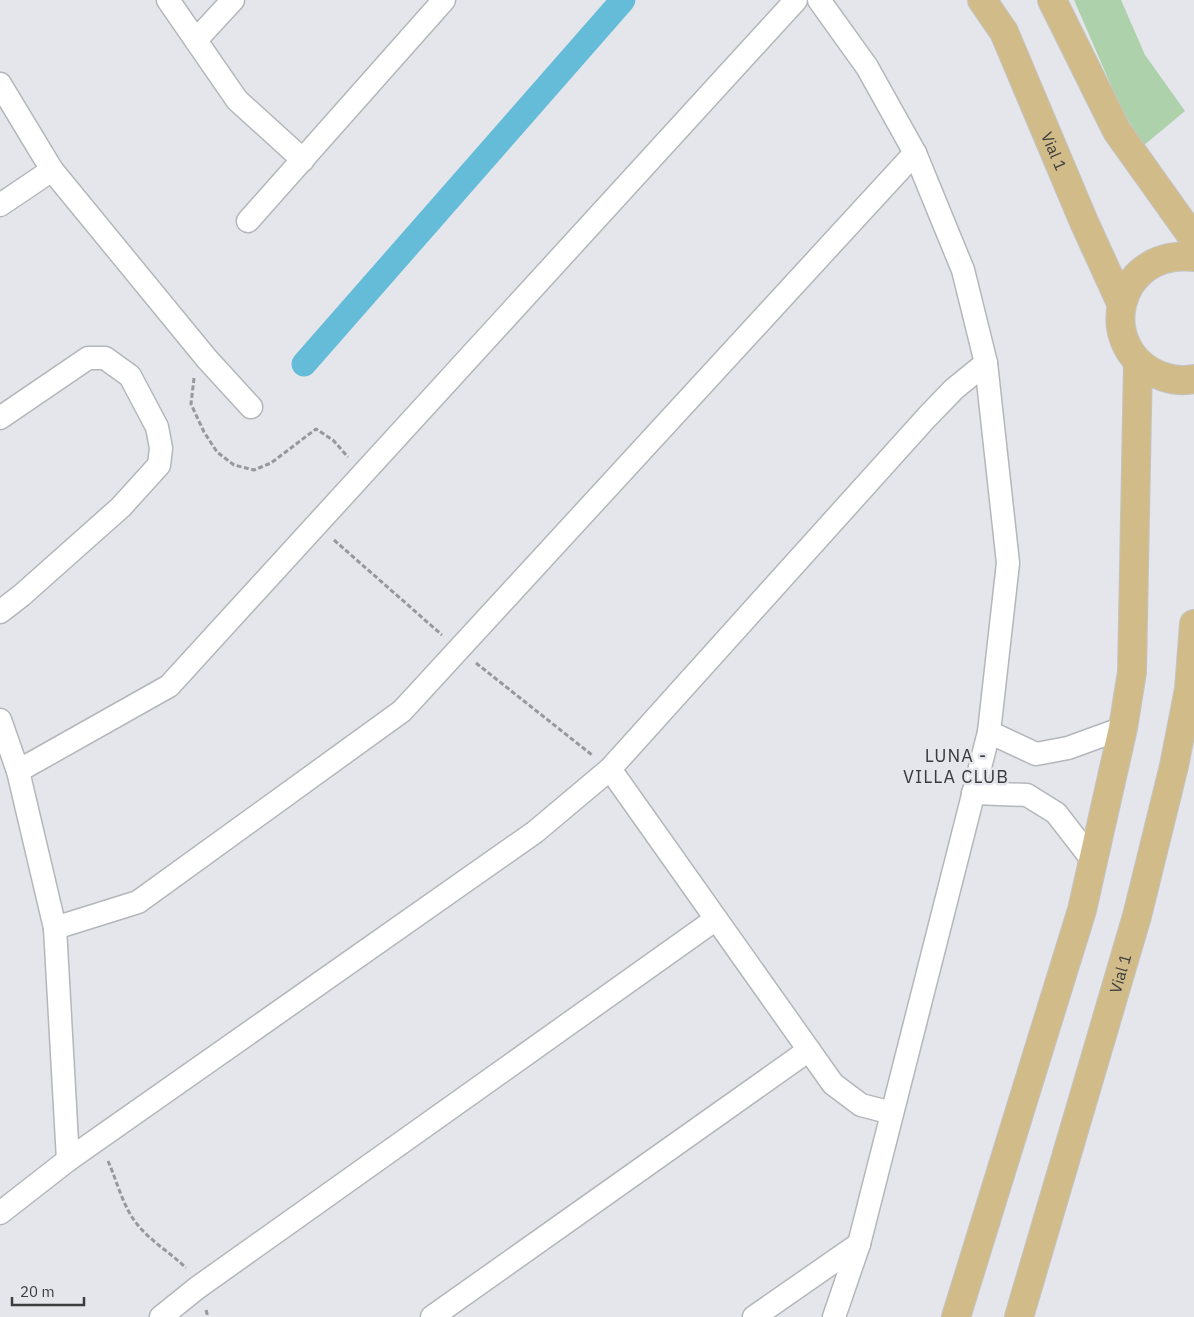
<svg xmlns="http://www.w3.org/2000/svg" width="1194" height="1317" font-family="'IBM Plex Sans',sans-serif">
  <style>
    .green { fill: #acd1ab }
    .lines { fill: none; stroke-linecap: round; stroke-linejoin: round }
    .canal { stroke: #65bcd8; stroke-width: 25 }
    .street-casing { stroke: #b3b6ba; stroke-width: 25 }
    .primary-casing { stroke: #c4c4c5; stroke-width: 30 }
    .path { stroke: #97989c; stroke-width: 3; stroke-dasharray: 5 2.5; stroke-linecap: butt }
    .street { stroke: #fff; stroke-width: 22 }
    .primary { stroke: #d1bc89; stroke-width: 28 }
    .labels { text-anchor: middle; dominant-baseline: central; stroke-width: 5; stroke-linejoin: round; paint-order: stroke }
    .street-label { font-size: 16px; fill: #3b3c3e; stroke: #e4e6eb }
    .neighbourhood-label { font-size: 18px; letter-spacing: 1px; fill: #383a3d; stroke: #e4e6eb }
  </style>
  <rect width="100%" height="100%" fill="#e4e6eb"/>
  <!-- green -->
  <polygon class="green" points="1074,0 1121,0 1145,55 1185,111 1143,146 1120,106"/>
  <g class="lines">
    <!-- canal -->
    <polyline class="canal" points="304,364 623,0"/>
    <!-- street casing -->
    <g class="street-casing">
      <g id="street">
        <polyline points="168,0 237,100 303,160"/>
        <polyline points="819,0 867,67 915,153 963,270 986,363 1008,563 989,732 859,1244 834,1317"/>
        <polyline points="196,40 233,0"/>
        <polyline points="0,84 52,170 207,359 251,407"/>
        <polyline points="0,205 52,170"/>
        <polyline points="248,221 444,0"/>
        <polyline points="0,418 88,358 105,358 130,376 157,427 161,448 159,465 121,507 22,595 0,612"/>
        <polyline points="0,720 18,771 55,928 68,1160"/>
        <polyline points="989,732 1036,754 1068,748 1123,728"/>
        <polyline points="610,769 833,1084 861,1105 892,1113"/>
        <polyline points="18,771 169,686 796,0"/>
        <polyline points="973,793 1027,795 1056,813 1094,862"/>
        <polyline points="55,928 138,902 402,711 915,153"/>
        <polyline points="0,1213 68,1160 535,832 610,769 927,417 954,389 986,363"/>
        <polyline points="161,1317 197,1288 716,919"/>
        <polyline points="432,1317 809,1050"/>
        <polyline points="754,1317 859,1244"/>
      </g>
    </g>
    <!-- primary casing -->
    <g class="primary-casing">
      <g id="primary">
        <path id="s1" d="M982 0 1004 32 1084 222 1121 303"/>
        <polyline points="1052,0 1117,131 1194,239"/>
        <path d="M1194 257C1113 248 1093 353 1164 377 1173 380 1184 381 1194 379"/>
        <polyline points="956,1317 1082,910 1123,728 1132,672 1138,362"/>
        <path id="s2" d="M1019 1317 1137 916 1174 766 1189 689 1194 624"/>
      </g>
    </g>
    <!-- path -->
    <g class="path">
      <polyline points="194,378 191,404 204,432 217,452 234,465 254,470 271,463 316,429 333,440 348,457"/>
      <polyline points="334,540 442,635"/>
      <polyline points="476,663 592,755"/>
      <path d="M108 1161C117 1181 123 1207 137 1224 151 1242 170 1252 186 1268"/>
      <polyline points="206,1310 208,1317"/>
    </g>
    <!-- street -->
    <use href="#street" class="street"/>
    <!-- primary -->
    <use href="#primary" class="primary"/>
  </g>
  <g class="labels">
    <!-- street labels -->
    <g class="street-label">
      <text stroke="none"><textPath href="#s1" startOffset="168">Vial 1</textPath></text>
      <text stroke="none"><textPath href="#s2" startOffset="358">Vial 1</textPath></text>
    </g>
    <!-- neighbourhood labels -->
    <g class="neighbourhood-label">
      <text x="956" y="755">LUNA -<tspan x="956" dy="21">VILLA CLUB</tspan></text>
    </g>
  </g>
  <!-- scale -->
  <path d="M12 1297v8h72v-8" fill="none" stroke="#3b3c3e" stroke-width="2.5"/>
  <text x="20" y="1297" font-size="15" fill="#3b3c3e" stroke="#e4e6eb" stroke-width="4" paint-order="stroke">20 m</text>
</svg>
